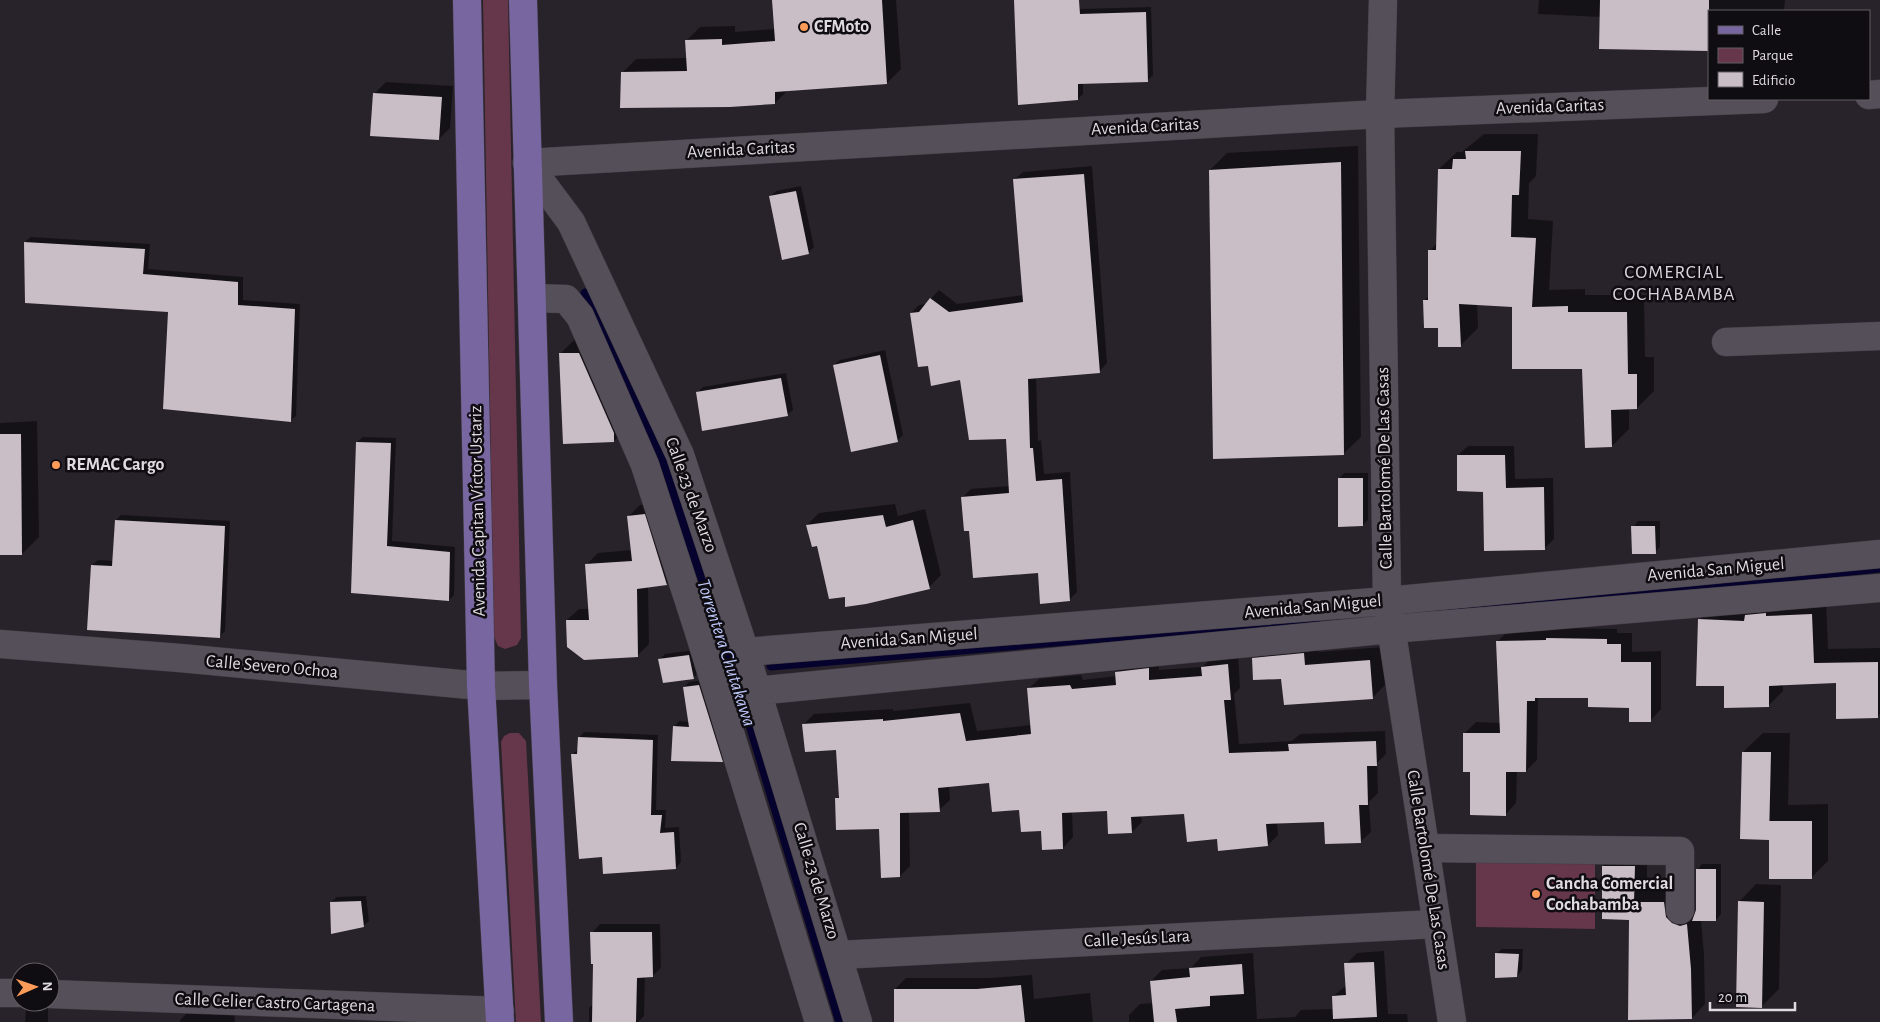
<svg xmlns="http://www.w3.org/2000/svg" width="1880" height="1022" font-family="'Alegreya Sans',sans-serif">
  <style>
    .green { fill: #66364a }
    .shadow { fill: #0007 }
    .lines { fill: none; stroke-linecap: round; stroke-linejoin: round }
    .stream { stroke: #06022e; stroke-width: 9 }
    .building { fill: #c9bdc6 }
    .minor-casing { stroke: #423d44; stroke-width: 29 }
    .major-casing { stroke: #423d44; stroke-width: 29 }
    .minor { stroke: #554f59; stroke-width: 28 }
    .major { stroke: #7866a0; stroke-width: 28 }
    .poi-dot { fill: #fe9b58; stroke: #0f0d11; stroke-width: 2 }
    .labels { text-anchor: middle; dominant-baseline: central; stroke-width: 5; stroke-linejoin: round; paint-order: stroke }
    .poi-label { font-size: 18px; font-weight: bold; fill: #dfdbe1; stroke: #0f0d11; text-anchor: start }
    .street-label { font-size: 18px; fill: #dfdbe1; stroke: #0f0d11 }
    .neighbourhood-label { font-size: 19px; letter-spacing: 1px; fill: #dbd3df; stroke: #0f0d11 }
    .water-label { font-size: 19px; font-style: italic; fill: #bcc6f7; stroke: #0f0d11 }
  </style>
  <rect width="100%" height="100%" fill="#28222b"/>
  <!-- green -->
  <g class="green">
    <polygon points="483,0 508,0 521,638 517,645 505,649 498,646 494,637"/>
    <polygon points="510,733 519,733 526,741 541,1022 516,1022 501,742 504,736"/>
    <polygon points="1476,859 1595,860 1595,929 1476,927"/>
  </g>
  <!-- shadow -->
  <g class="shadow">
    <polygon points="773,0 896,0 901,69 887,83 788,90 775,103 622,73 636,59 687,58 686,41 700,27 735,26 735,32 775,29"/>
    <polygon points="1015,0 1079,0 1080,9 1151,7 1153,75 1147,81 1083,82 1083,94 1078,99"/>
    <polygon points="1539,0 1785,0 1784,11 1709,11 1601,17 1538,14"/>
    <polygon points="386,82 453,86 450,128 439,139 375,93"/>
    <polygon points="1484,134 1538,134 1536,176 1529,183 1528,219 1553,221 1549,290 1585,289 1585,295 1644,295 1645,357 1654,357 1654,391 1637,408 1629,408 1629,429 1612,446 1583,367 1514,306 1477,304 1478,328 1460,346 1439,326 1424,301 1429,296 1430,251 1437,243 1439,169 1457,152 1462,152"/>
    <polygon points="1358,146 1361,437 1343,454 1210,170 1227,153"/>
    <polygon points="1092,166 1107,363 1099,372 1036,377 1038,441 1041,440 1044,474 1070,472 1077,592 1069,600 963,497 971,489 1010,486 1007,438 961,379 929,365 911,313 919,305 926,304 939,290 957,304 1024,295 1014,180 1023,172"/>
    <polygon points="801,186 814,247 808,253 770,197 776,191"/>
    <polygon points="31,237 150,244 148,269 243,277 243,300 300,304 296,416 290,421 169,311 26,302 25,242"/>
    <polygon points="577,337 631,424 614,441 560,354"/>
    <polygon points="885,350 903,435 897,441 834,365 840,360"/>
    <polygon points="786,373 793,410 787,415 697,393 703,387"/>
    <polygon points="37,421 39,537 22,554 0,554 0,423"/>
    <polygon points="363,437 396,438 392,541 455,547 454,595 449,600 353,592 357,442"/>
    <polygon points="1468,446 1514,446 1515,479 1553,478 1554,539 1544,549 1484,491 1458,455"/>
    <polygon points="1344,473 1368,473 1368,520 1363,525 1339,479"/>
    <polygon points="656,503 678,572 667,584 648,586 649,644 637,656 567,620 579,609 589,609 587,564 598,553 632,550 628,517 640,505"/>
    <polygon points="895,504 898,516 925,509 941,575 929,587 846,596 807,525 819,513"/>
    <polygon points="121,515 230,521 225,631 219,637 92,565 98,560 113,561 116,520"/>
    <polygon points="1638,521 1660,521 1660,547 1655,552 1633,527"/>
    <polygon points="1826,600 1828,649 1880,648 1880,714 1877,717 1837,682 1783,684 1783,691 1769,705 1725,685 1700,619 1714,605"/>
    <polygon points="1558,628 1617,629 1617,633 1632,633 1632,652 1661,651 1661,709 1650,721 1630,706 1589,697 1538,697 1537,760 1526,771 1517,771 1516,803 1505,815 1472,770 1464,734 1476,722 1500,723 1498,641 1509,630 1557,629"/>
    <polygon points="1318,640 1319,652 1384,647 1386,684 1373,697 1282,677 1253,659 1267,645"/>
    <polygon points="694,650 699,672 693,678 660,659 665,654"/>
    <polygon points="1238,655 1240,688 1234,694 1239,744 1292,741 1300,734 1385,731 1386,754 1377,763 1378,793 1369,802 1371,832 1360,842 1325,821 1277,823 1278,835 1268,845 1218,838 1186,813 1141,816 1142,822 1132,832 1108,810 1072,811 1073,837 1063,848 991,781 949,786 950,800 939,810 909,812 910,866 900,876 880,827 836,799 840,795 837,749 804,724 814,714 893,709 893,711 970,703 977,731 1031,725 1028,689 1039,679 1081,675 1083,680 1117,676 1116,672 1126,662 1159,659 1159,670 1202,667 1213,657"/>
    <polygon points="704,680 728,756 722,761 674,727 679,721 689,722 684,687 689,682"/>
    <polygon points="584,732 658,735 656,810 666,810 665,828 679,827 681,862 676,868 603,856 572,755 578,749 579,738"/>
    <polygon points="1763,733 1790,733 1788,805 1828,804 1828,861 1811,878 1770,836 1743,752"/>
    <polygon points="1616,853 1647,853 1647,890 1677,889 1685,910 1694,913 1696,912 1697,870 1702,864 1721,864 1721,914 1716,920 1701,920 1704,955 1705,1004 1692,1018 1630,919 1603,866"/>
    <polygon points="1756,884 1781,885 1779,989 1762,1006 1739,902"/>
    <polygon points="366,896 369,921 363,926 331,902 337,897"/>
    <polygon points="600,924 660,924 661,968 652,976 645,976 644,1016 638,1022 589,1022 589,1008 594,1003 595,962 592,933"/>
    <polygon points="1502,949 1523,949 1522,970 1517,976 1496,954"/>
    <polygon points="1384,951 1388,1014 1407,1014 1408,1022 1129,1022 1129,1015 1140,1004 1153,1003 1151,981 1162,970 1191,968 1201,957 1253,953 1257,1019 1295,1017 1301,1010 1334,1009 1333,996 1347,985 1346,964 1357,953"/>
    <polygon points="1032,975 1034,999 1090,993 1093,1022 901,1022 895,989 906,978 989,978"/>
    <polygon points="31,1004 48,1004 48,1022 25,1022 26,1009"/>
    <polygon points="193,1007 234,1008 235,1022 180,1022 180,1020"/>
  </g>
  <g class="lines">
    <!-- stream -->
    <g class="stream">
      <polyline points="585,293 660,455 733,669 840,1022"/>
      <polyline points="1422,611 1625,594 1880,568"/>
      <polyline points="771,666 1316,620"/>
    </g>
  </g>
  <!-- building -->
  <g class="building">
    <polygon points="772,0 882,0 887,84 775,92 775,104 730,107 620,108 621,72 687,71 685,40 722,39 722,45 775,41"/>
    <polygon points="1014,0 1079,0 1080,14 1146,12 1148,82 1078,84 1078,100 1018,105"/>
    <polygon points="1600,0 1709,0 1709,51 1599,49"/>
    <polygon points="373,93 442,97 439,140 370,136"/>
    <polygon points="1465,151 1521,151 1519,195 1512,195 1511,237 1536,238 1532,307 1568,306 1568,312 1627,312 1628,374 1637,374 1637,409 1611,410 1612,447 1585,448 1582,369 1512,369 1512,307 1459,304 1461,347 1438,347 1438,328 1424,328 1423,300 1428,300 1428,250 1436,250 1438,169 1452,169 1453,159 1466,159"/>
    <polygon points="1341,162 1344,455 1213,459 1209,170"/>
    <polygon points="1084,174 1100,373 1028,379 1030,448 1033,448 1036,481 1062,479 1070,601 1040,604 1038,573 973,578 969,531 964,531 961,497 1009,493 1006,439 969,440 960,380 931,386 928,366 918,367 910,313 919,312 930,298 949,312 1023,302 1013,179"/>
    <polygon points="796,191 809,254 782,260 769,196"/>
    <polygon points="24,242 145,249 143,274 238,282 238,305 295,309 291,422 163,409 168,312 25,303"/>
    <polygon points="559,353 579,353 614,433 614,442 563,444"/>
    <polygon points="880,355 898,442 851,452 833,365"/>
    <polygon points="781,378 788,416 702,431 696,392"/>
    <polygon points="0,434 21,434 22,555 0,555"/>
    <polygon points="356,442 391,443 387,546 450,552 449,601 351,593"/>
    <polygon points="1457,455 1505,455 1506,488 1544,487 1545,550 1484,551 1483,492 1457,491"/>
    <polygon points="1338,478 1363,478 1363,526 1338,527"/>
    <polygon points="645,514 667,585 637,589 638,657 584,660 567,647 566,620 589,620 585,564 632,561 627,516"/>
    <polygon points="883,515 886,527 913,520 930,589 866,604 845,607 845,597 829,599 817,546 812,547 806,525"/>
    <polygon points="115,520 225,526 220,638 87,630 91,565 112,566"/>
    <polygon points="1631,526 1655,526 1656,554 1632,554"/>
    <polygon points="1766,613 1766,616 1812,614 1814,663 1878,662 1878,718 1836,719 1836,683 1769,686 1769,707 1724,708 1724,686 1696,686 1698,619 1744,621 1745,615"/>
    <polygon points="1546,638 1607,639 1607,644 1621,644 1621,662 1651,662 1651,722 1629,722 1629,708 1588,707 1588,698 1535,698 1535,701 1527,701 1526,772 1506,772 1506,816 1470,815 1470,772 1463,772 1463,733 1500,733 1496,641 1546,640"/>
    <polygon points="1304,653 1305,665 1370,660 1373,699 1284,705 1281,679 1253,680 1252,658"/>
    <polygon points="689,655 694,679 663,683 658,659"/>
    <polygon points="1228,664 1231,700 1224,700 1229,753 1289,751 1288,744 1376,741 1377,766 1367,766 1368,805 1359,805 1361,843 1325,844 1324,822 1266,824 1268,846 1218,851 1217,839 1187,842 1184,814 1131,817 1132,833 1108,834 1107,811 1062,813 1063,849 1042,850 1041,831 1021,832 1019,810 992,812 989,783 938,788 940,812 900,813 900,877 881,878 879,829 836,830 835,798 839,798 836,750 805,752 802,724 883,719 883,721 960,713 966,741 1031,734 1027,688 1070,685 1072,689 1116,685 1115,672 1149,668 1149,680 1202,676 1201,667"/>
    <polygon points="699,685 723,762 671,761 673,726 689,727 683,687"/>
    <polygon points="578,737 653,740 651,815 662,815 660,833 674,832 676,869 603,874 602,857 579,859 571,754 577,754"/>
    <polygon points="1742,752 1771,752 1769,840 1740,839"/>
    <rect x="1769" y="821" width="43" height="58"/>
    <polygon points="1602,866 1635,866 1634,902 1664,902 1666,917 1672,923 1680,926 1687,924 1691,969 1692,1019 1628,1020 1629,920 1602,919"/>
    <polygon points="1696,869 1716,869 1716,921 1692,921 1696,910"/>
    <polygon points="361,901 364,927 331,934 330,902"/>
    <polygon points="1738,901 1764,902 1762,1008 1736,1007"/>
    <polygon points="590,932 652,932 653,977 637,978 636,1022 592,1022 593,964 591,964"/>
    <polygon points="1495,953 1519,954 1517,977 1495,978"/>
    <polygon points="1374,962 1377,1017 1333,1019 1332,996 1346,995 1344,963"/>
    <polygon points="1242,964 1244,994 1210,996 1210,1006 1175,1009 1177,1022 1154,1022 1150,981 1190,977 1189,968"/>
    <polygon points="1021,985 1025,1022 894,1022 894,989 977,989"/>
  </g>
  <g class="lines">
    <!-- minor casing -->
    <g class="minor-casing">
      <g id="minor">
        <polyline points="1383,0 1380,114 1387,601 1452,1022"/>
        <polyline points="1869,95 1880,94"/>
        <polyline points="527,163 1380,114 1764,99"/>
        <polyline points="527,163 571,222 680,455 745,652 858,1022"/>
        <polyline points="532,298 566,299 580,316 645,465 699,632 819,1022"/>
        <polyline points="1726,342 1880,336"/>
        <polyline points="0,644 180,658 481,686 543,685"/>
        <polyline points="745,652 1387,601 1880,554"/>
        <polyline points="756,691 1391,629 1880,588"/>
        <polyline points="1425,848 1680,851 1680,910"/>
        <polyline points="839,955 1436,924"/>
        <polyline points="0,993 20,993"/>
        <polyline points="50,994 500,1011"/>
      </g>
    </g>
    <!-- major casing -->
    <g class="major-casing">
      <g id="major">
        <polyline points="467,0 481,686 500,1022"/>
        <polyline points="523,0 543,685 559,1022"/>
      </g>
    </g>
    <!-- minor -->
    <use href="#minor" class="minor"/>
    <!-- major -->
    <use href="#major" class="major"/>
  </g>
  <!-- markers -->
  <g class="poi-dot">
    <circle cx="804" cy="27" r="5"/>
    <circle cx="56" cy="465" r="5"/>
    <circle cx="1536" cy="894" r="5"/>
  </g>
  <g class="labels">
    <!-- poi labels -->
    <g class="poi-label">
      <text x="814" y="27">CFMoto</text>
      <text x="66" y="465">REMAC Cargo</text>
      <text x="1546" y="884">Cancha Comercial<tspan x="1546" dy="21">Cochabamba</tspan></text>
    </g>
    <!-- street labels -->
    <g class="street-label">
      <text transform="translate(1550 107) rotate(-2)">Avenida Caritas</text>
      <text transform="translate(1145 127) rotate(-3)">Avenida Caritas</text>
      <text transform="translate(741 150) rotate(-3)">Avenida Caritas</text>
      <text transform="translate(1385 468) rotate(-91)">Calle Bartolomé De Las Casas</text>
      <text transform="translate(691 495) rotate(70)">Calle 23 de Marzo</text>
      <text transform="translate(478 511) rotate(-91)">Avenida Capitan Víctor Ustariz</text>
      <text transform="translate(1716 570) rotate(-5)">Avenida San Miguel</text>
      <text transform="translate(1313 607) rotate(-5)">Avenida San Miguel</text>
      <text transform="translate(909 639) rotate(-4)">Avenida San Miguel</text>
      <text transform="translate(272 667) rotate(5)">Calle Severo Ochoa</text>
      <text transform="translate(1428 870) rotate(81)">Calle Bartolomé De Las Casas</text>
      <text transform="translate(816 881) rotate(73)">Calle 23 de Marzo</text>
      <text transform="translate(1137 939) rotate(-3)">Calle Jesús Lara</text>
      <text transform="translate(275 1003) rotate(2)">Calle Celier Castro Cartagena</text>
    </g>
    <!-- neighbourhood labels -->
    <g class="neighbourhood-label">
      <text x="1674" y="272">COMERCIAL<tspan x="1674" dy="22">COCHABAMBA</tspan></text>
    </g>
    <!-- water labels -->
    <g class="water-label">
      <text transform="translate(726 653) rotate(72)">Torrentera Chutakawa</text>
    </g>
  </g>
  <!-- legend -->
  <rect x="1708" y="10" width="162" height="90" fill="#0f0d11" stroke="#625f64"/>
  <rect x="1718" y="26" width="25" height="8" fill="#7866a0" stroke="#625f64"/>
  <text x="1752" y="35" font-size="15" fill="#dfdbe1">Calle</text>
  <rect x="1718" y="48" width="25" height="15" fill="#66364a" stroke="#625f64"/>
  <text x="1752" y="60" font-size="15" fill="#dfdbe1">Parque</text>
  <rect x="1718" y="72" width="25" height="15" fill="#c9bdc6" stroke="#625f64"/>
  <text x="1752" y="85" font-size="15" fill="#dfdbe1">Edificio</text>
  <!-- north arrow -->
  <g transform="translate(35 987) rotate(88)"><circle r="24" fill="#0f0d11" stroke="#625f64"/>
  <path d="M0-4L9 19L0 12L-9 19Z" fill="#fe9b58"/>
  <text y="-8" font-size="14" font-weight="bold" text-anchor="middle" fill="#dfdbe1">N</text>
  </g>
  <!-- scale -->
  <path d="M1710 1002v8h85v-8" fill="none" stroke="#dfdbe1" stroke-width="2.5"/>
  <text x="1718" y="1002" font-size="15" fill="#dfdbe1" stroke="#0f0d11" stroke-width="4" paint-order="stroke">20 m</text>
</svg>
